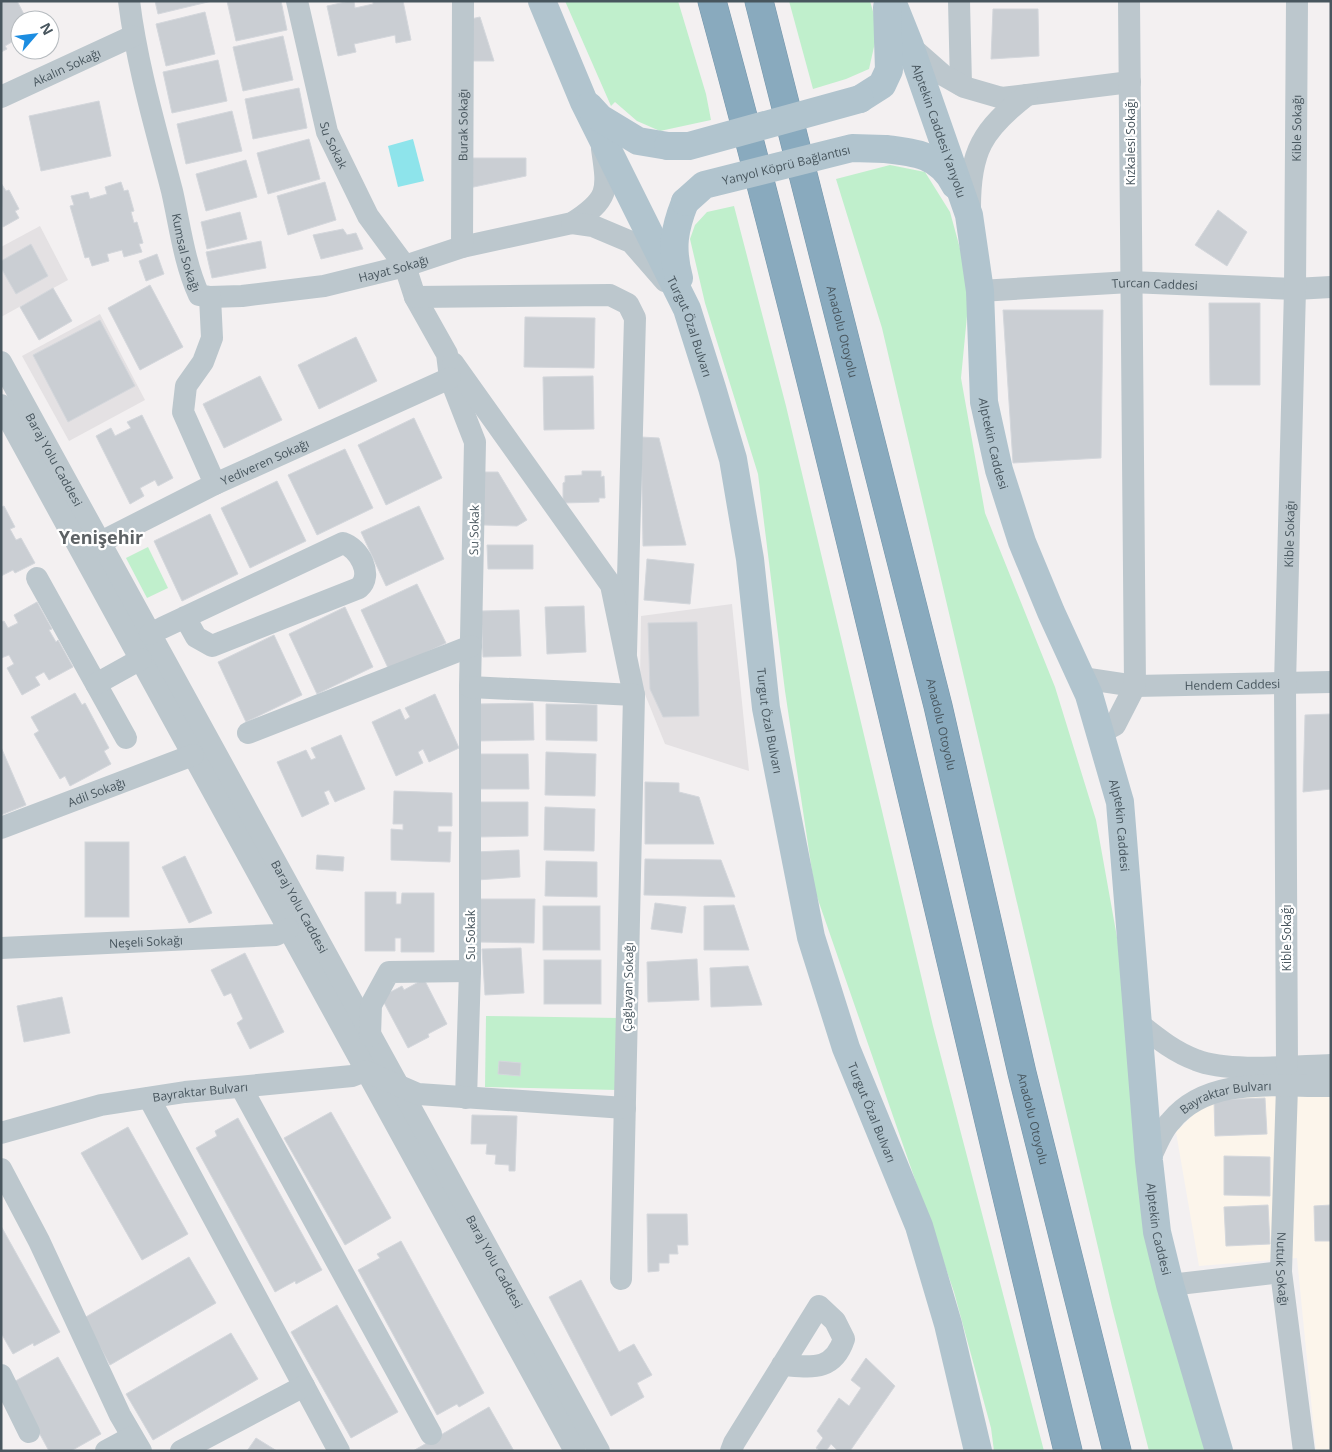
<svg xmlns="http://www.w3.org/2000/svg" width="1332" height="1452" font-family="'Open Sans',sans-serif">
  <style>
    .commercial { fill: #fcf5eb }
    .education { fill: #e4e1e3 }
    .green { fill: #c0efcc }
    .water { fill: #8ee4eb }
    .building { fill: #caced3; stroke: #d4d7dc }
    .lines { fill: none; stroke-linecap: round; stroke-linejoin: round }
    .highway-casing { stroke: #7495aa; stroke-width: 29 }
    .minor { stroke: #bcc7cd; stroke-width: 22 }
    .major { stroke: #b1c4ce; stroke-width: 28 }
    .highway { stroke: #89aabe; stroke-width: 28 }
    .major-bridge { stroke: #b1c4ce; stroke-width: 28 }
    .labels { text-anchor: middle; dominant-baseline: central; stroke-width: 4.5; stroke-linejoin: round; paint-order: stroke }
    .street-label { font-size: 12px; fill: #48565e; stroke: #fff }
    .district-label { font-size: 18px; font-weight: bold; fill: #5d6265; stroke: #fff }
  </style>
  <rect width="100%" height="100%" fill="#f3f0f1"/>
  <!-- commercial -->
  <polygon class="commercial" points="1331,1095 1331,1451 1316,1451 1297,1258 1199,1266 1176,1132 1197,1111 1229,1097"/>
  <!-- education -->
  <g class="education">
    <polygon points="40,226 68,280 1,317 1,247"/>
    <polygon points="100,314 145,400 69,441 22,356"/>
    <polygon points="732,604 749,771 665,744 640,682 641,616"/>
  </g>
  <!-- green -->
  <g class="green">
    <polygon points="565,1 678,1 706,94 711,120 660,131 637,121 615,102 611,106"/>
    <polygon points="789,1 870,1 878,29 869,69 846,79 813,89"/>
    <polygon points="890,165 925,172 950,212 970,285 961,378 985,513 1055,687 1096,820 1209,1451 1149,1451 1112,1307 882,328 836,179"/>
    <polygon points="734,206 786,406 933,1026 1044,1451 994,1451 991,1428 954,1292 815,891 785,691 758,474 705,303 690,239 695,225 707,212"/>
    <polygon points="148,547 168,588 147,598 126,558"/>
    <polygon points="486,1016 618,1018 617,1090 485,1087"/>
  </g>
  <!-- water -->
  <polygon class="water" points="413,139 424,181 398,187 388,146"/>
  <!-- building -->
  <g class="building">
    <polygon points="1,1 17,1 26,18 34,14 37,20 20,20 20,43 17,39 5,46 7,49 1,52"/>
    <polygon points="155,1 212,1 158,14"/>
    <polygon points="227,1 281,1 287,30 236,41"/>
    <polygon points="350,1 354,1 355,8 373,4 373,1 403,1 411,40 396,43 395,35 354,44 356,52 338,56 327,6"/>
    <polygon points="993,9 1038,9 1039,56 991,59"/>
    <polygon points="205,12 215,54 166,66 156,24"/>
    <polygon points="480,17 494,61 468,61 466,20"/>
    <polygon points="283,36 293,80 243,91 233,47"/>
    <polygon points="218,60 227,101 172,113 163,72"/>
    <polygon points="299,88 307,128 253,139 245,99"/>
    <polygon points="99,101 111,156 41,171 29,116"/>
    <polygon points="232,111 242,151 186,164 177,124"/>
    <polygon points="309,139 320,179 268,194 257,153"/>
    <polygon points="467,158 526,158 526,176 469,188"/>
    <polygon points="246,160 257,197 206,211 196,174"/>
    <polygon points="121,182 124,191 128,190 134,211 131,212 134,223 137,222 143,243 139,244 142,252 124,257 122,250 107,254 109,261 92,266 89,257 85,258 70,206 74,205 71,196 88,192 90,199 107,194 105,187"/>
    <polygon points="325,182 336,220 288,235 277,196"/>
    <polygon points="1,183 6,191 9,190 19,209 15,211 19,218 3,227"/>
    <polygon points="1218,210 1247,232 1227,266 1195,245"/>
    <polygon points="240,212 247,239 207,249 201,222"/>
    <polygon points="343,229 347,235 356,233 363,249 321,259 313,235"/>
    <polygon points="261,241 266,268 212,278 206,252"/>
    <polygon points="31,244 48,276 16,294 1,268 1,261"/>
    <polygon points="157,254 164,274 146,281 139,261"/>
    <polygon points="150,285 183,347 140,370 108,308"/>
    <polygon points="53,288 72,321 39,340 20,307"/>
    <polygon points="1209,303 1260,303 1260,385 1210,385"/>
    <polygon points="1003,310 1103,310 1101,458 1013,463"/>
    <polygon points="525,317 595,318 594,368 524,367"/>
    <polygon points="100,320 135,386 68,422 33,355"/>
    <polygon points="356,337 377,381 319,409 298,365"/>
    <polygon points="260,376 282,420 224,448 203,404"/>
    <polygon points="593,376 594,429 544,430 543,377"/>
    <polygon points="142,415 173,478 158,486 155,480 140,488 144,496 130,504 96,436 111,428 115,436 131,428 127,422"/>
    <polygon points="414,418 442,478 386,505 358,445"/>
    <polygon points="641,437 659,438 686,545 643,546"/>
    <polygon points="345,449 373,508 317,535 288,475"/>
    <polygon points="582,471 601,471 601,477 604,476 605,498 599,498 599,502 563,503 563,483 565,482 565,476 582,475"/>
    <polygon points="484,472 498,472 527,520 517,526 483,525"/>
    <polygon points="277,481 306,541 250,568 221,508"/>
    <polygon points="4,506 15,527 10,529 16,540 21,538 35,563 15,573 13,570 1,576 1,507"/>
    <polygon points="419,506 444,559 386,586 361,532"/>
    <polygon points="210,514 238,574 182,601 154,541"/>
    <polygon points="487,545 533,545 533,569 488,569"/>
    <polygon points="647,559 694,564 690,604 644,600"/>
    <polygon points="417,584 446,643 389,670 361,610"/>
    <polygon points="37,602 52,629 49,630 56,642 58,640 73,667 49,680 44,672 35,677 40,685 22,695 7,668 14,664 9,655 1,658 1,622 4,621 8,628 18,623 14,615"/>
    <polygon points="584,606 586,652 547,654 545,607"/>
    <polygon points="345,607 373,667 317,694 289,634"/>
    <polygon points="519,610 521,656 483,657 481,611"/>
    <polygon points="697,622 699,716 663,717 650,689 648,623"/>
    <polygon points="274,635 302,695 246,722 218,662"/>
    <polygon points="75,693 82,705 85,703 109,748 104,751 111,764 70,786 65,776 60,779 34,734 39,731 31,717"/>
    <polygon points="435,694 459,748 429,762 423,749 418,752 423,763 396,776 372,722 400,709 405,720 410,717 405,708"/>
    <polygon points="533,703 534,740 477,741 477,704"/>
    <polygon points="546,704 597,705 597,741 546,740"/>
    <polygon points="1331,714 1331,789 1303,792 1305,715"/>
    <polygon points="341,735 365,789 335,802 329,790 324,792 329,804 302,817 277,762 306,750 311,760 316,758 311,748"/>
    <polygon points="1,747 26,805 1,815"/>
    <polygon points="546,752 596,754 595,796 545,795"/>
    <polygon points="480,754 528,754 529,789 480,789"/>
    <polygon points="645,782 679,783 679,792 699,797 714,844 645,844"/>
    <polygon points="394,791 452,793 452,826 438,826 438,832 451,832 450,862 391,860 391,829 403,830 403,824 393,824"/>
    <polygon points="479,802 528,802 528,836 479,837"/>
    <polygon points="545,807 595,809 594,851 544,850"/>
    <rect x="85" y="842" width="44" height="75"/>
    <polygon points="519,850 520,877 477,880 475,852"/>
    <polygon points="317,855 344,857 343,871 316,869"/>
    <polygon points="185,856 212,913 189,923 162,867"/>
    <polygon points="645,859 721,860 735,897 644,895"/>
    <polygon points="546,861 597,862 597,897 545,896"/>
    <polygon points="365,892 396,892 396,904 401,904 402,893 434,893 434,952 401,952 401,938 395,938 395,951 365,951"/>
    <polygon points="478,899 535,899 534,943 478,942"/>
    <polygon points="655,903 686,907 682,933 651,929"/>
    <polygon points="734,905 749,950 704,950 704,906"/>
    <rect x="543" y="906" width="57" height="44"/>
    <polygon points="521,948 524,993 485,995 482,949"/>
    <polygon points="245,953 284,1032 250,1049 237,1023 243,1019 231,993 224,996 211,970"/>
    <polygon points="697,959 699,1000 648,1002 647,962"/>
    <rect x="544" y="960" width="57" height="44"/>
    <polygon points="748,966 762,1005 711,1007 710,968"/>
    <polygon points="424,979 447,1024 428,1034 429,1037 408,1048 381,997 402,986 404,990"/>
    <polygon points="62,997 70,1033 24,1042 17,1006"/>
    <polygon points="499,1061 521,1063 520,1076 498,1074"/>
    <polygon points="1265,1098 1267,1134 1215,1136 1214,1100"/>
    <polygon points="331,1112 391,1218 345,1245 284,1138"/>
    <polygon points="472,1115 517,1116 515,1171 509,1171 509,1165 495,1164 496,1155 486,1154 487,1144 471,1144"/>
    <polygon points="238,1118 322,1270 296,1284 295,1281 275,1292 196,1148 217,1136 215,1131"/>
    <polygon points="128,1127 188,1234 142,1260 81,1153"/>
    <polygon points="1224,1156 1270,1157 1270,1196 1224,1195"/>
    <polygon points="1268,1205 1270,1244 1226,1246 1224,1207"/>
    <polygon points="1331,1205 1331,1241 1315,1241 1314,1206"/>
    <polygon points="647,1214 687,1214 688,1245 677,1245 678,1254 669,1254 669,1263 659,1263 659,1271 648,1272"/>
    <polygon points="1,1226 60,1332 34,1346 33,1343 13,1354 1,1333"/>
    <polygon points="401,1241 484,1393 459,1407 457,1404 437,1415 358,1270 380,1258 377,1254"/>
    <polygon points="189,1257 216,1303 110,1365 84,1318"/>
    <polygon points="581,1280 619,1352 634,1344 652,1375 637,1383 644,1397 611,1416 549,1297"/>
    <polygon points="337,1305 398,1412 351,1438 291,1332"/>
    <polygon points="231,1333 258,1379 153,1440 126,1394"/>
    <polygon points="58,1357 101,1434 71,1451 49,1451 12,1383"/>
    <polygon points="866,1358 895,1386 850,1451 838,1451 831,1444 826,1451 821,1451 816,1448 823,1438 817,1431 839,1398 849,1406 861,1388 851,1380"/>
    <polygon points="489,1407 514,1451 413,1451"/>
    <polygon points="256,1438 277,1451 247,1451"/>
  </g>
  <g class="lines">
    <!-- highway casing -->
    <g class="highway-casing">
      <g id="highway">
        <path d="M712 1C843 481 950 967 1068 1451"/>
        <path id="s17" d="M759 1 938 706 1022 1073 1117 1451"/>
      </g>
    </g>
    <!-- minor -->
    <g class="minor">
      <path id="s1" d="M129 1C137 66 156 129 172 191 180 226 184 262 199 295L210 297 242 296 324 286 405 266 462 247 572 223C610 199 608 190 602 149"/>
      <path id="s2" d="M297 1 327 132 368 216 405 266 415 297 447 354 450 378 475 442 470 687V971L466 1098"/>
      <polyline points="959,1 961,85"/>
      <polyline points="910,46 943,75 964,87 1002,98 1130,82"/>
      <path id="s3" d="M1 97 133 36"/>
      <path d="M970 207C970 151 982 130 1027 95"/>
      <polyline points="572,223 593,226 631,242 665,281"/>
      <path id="s4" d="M462 247 463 1"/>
      <path id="s5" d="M980 291 1130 282 1295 289 1331 287"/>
      <polyline points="210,297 212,338 203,362 186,386 183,412 215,484"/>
      <polyline points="415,297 610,295 628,304 635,318 626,653"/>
      <path id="s6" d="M1 362 599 1451"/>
      <polyline points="453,363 611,585 634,695"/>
      <polyline points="1,405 575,1451"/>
      <path id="s7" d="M87 549 215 484 450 378"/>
      <polyline points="37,578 126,738"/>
      <path d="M150 634 162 628 343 543C359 548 374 575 359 588L212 646 196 637 185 617"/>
      <path id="s8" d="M1082 678 1135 686 1331 682"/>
      <polyline points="96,684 141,659"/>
      <polyline points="470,687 634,695 621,1279"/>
      <polyline points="1102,732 1115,725 1135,686 1129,1"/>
      <polyline points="248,733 471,646"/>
      <path id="s9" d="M1 828 193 755"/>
      <path id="s10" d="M1 948 276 935 288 929"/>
      <path d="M1138 1023C1157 1038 1174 1052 1196 1060 1228 1073 1295 1066 1331 1065"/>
      <polyline points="370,1036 371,1005 389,972 470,971"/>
      <path id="s11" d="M1287 1066 1285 684 1295 289 1297 1"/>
      <polyline points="241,1087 431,1434"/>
      <path id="s12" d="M1287 1087 1281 1272 1304 1451"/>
      <polyline points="149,1098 339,1451"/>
      <path id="s13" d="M1 1133 101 1105 185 1092 352 1076 365 1071 418 1094 625 1108"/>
      <path id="s14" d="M1149 1161C1155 1149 1161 1131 1171 1121 1209 1075 1277 1087 1331 1086"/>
      <polyline points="1,1169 39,1241 120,1415 141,1451"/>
      <polyline points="1170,1285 1281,1272"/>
      <polyline points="1,1375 29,1432"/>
      <polyline points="106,1451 132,1437"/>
      <polyline points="181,1451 304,1386"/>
      <path d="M731 1451 734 1443 819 1306 835 1321 844 1339C833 1372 811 1367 782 1365"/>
    </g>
    <!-- major -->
    <g class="major">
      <path id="s15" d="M542 1 584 102 687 309 712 388 733 459 750 559 766 708 811 937 846 1048 919 1226 948 1324 978 1451"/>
      <path id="s16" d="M892 1 910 46 969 215 980 291 984 402 999 470 1022 542 1051 612 1089 695 1120 802 1149 1161 1157 1232 1170 1285 1219 1451"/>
      <polyline points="860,99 882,85 889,70 887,7"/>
      <polyline points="589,106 600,118 638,141 668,146"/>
      <path d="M885 149C915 152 940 155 955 185"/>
      <path d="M679 278C671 248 674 230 685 202"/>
    </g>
    <!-- highway -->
    <use href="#highway" class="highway"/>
    <!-- major-bridge -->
    <g class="major-bridge">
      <polyline points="668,146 689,146 860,99"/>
      <path id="s18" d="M685 202 704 185 852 148 885 149"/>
    </g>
  </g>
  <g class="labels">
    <!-- street labels -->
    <g class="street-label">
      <text stroke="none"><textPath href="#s3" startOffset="72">Akalın Sokağı</textPath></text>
      <text stroke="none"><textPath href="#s4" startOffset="122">Burak Sokağı</textPath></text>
      <text stroke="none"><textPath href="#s11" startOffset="938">Kible Sokağı</textPath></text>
      <text stroke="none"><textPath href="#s16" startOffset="138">Alptekin Caddesi Yanyolu</textPath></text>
      <text transform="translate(1130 142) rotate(-90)">Kızkalesi Sokağı</text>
      <text stroke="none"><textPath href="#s2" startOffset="149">Su Sokak</textPath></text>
      <text stroke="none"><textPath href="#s18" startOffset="110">Yanyol Köprü Bağlantısı</textPath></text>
      <text stroke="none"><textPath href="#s1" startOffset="258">Kumsal Sokağı</textPath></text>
      <text stroke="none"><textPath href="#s1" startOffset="500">Hayat Sokağı</textPath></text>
      <text stroke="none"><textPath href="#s5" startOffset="175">Turcan Caddesi</textPath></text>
      <text stroke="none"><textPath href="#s15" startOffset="358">Turgut Özal Bulvarı</textPath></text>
      <text stroke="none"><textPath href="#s17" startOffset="341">Anadolu Otoyolu</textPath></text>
      <text stroke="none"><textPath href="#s16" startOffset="458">Alptekin Caddesi</textPath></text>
      <text stroke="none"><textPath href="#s6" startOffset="111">Baraj Yolu Caddesi</textPath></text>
      <text stroke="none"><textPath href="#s7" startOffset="198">Yediveren Sokağı</textPath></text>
      <text transform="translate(474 530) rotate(-89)">Su Sokak</text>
      <text stroke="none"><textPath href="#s11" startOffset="532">Kible Sokağı</textPath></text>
      <text stroke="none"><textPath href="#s8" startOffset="151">Hendem Caddesi</textPath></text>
      <text stroke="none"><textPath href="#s15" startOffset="762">Turgut Özal Bulvarı</textPath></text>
      <text stroke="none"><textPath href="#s17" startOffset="746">Anadolu Otoyolu</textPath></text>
      <text stroke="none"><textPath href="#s9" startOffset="102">Adil Sokağı</textPath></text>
      <text stroke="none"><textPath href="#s16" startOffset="862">Alptekin Caddesi</textPath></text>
      <text stroke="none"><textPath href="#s6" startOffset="621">Baraj Yolu Caddesi</textPath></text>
      <text transform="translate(470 935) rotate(-90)">Su Sokak</text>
      <text transform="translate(1286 938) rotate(-90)">Kible Sokağı</text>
      <text stroke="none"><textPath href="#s10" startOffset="145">Neşeli Sokağı</textPath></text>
      <text transform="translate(628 987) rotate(-89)">Çağlayan Sokağı</text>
      <text stroke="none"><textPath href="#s13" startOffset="204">Bayraktar Bulvarı</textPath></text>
      <text stroke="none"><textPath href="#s14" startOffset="108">Bayraktar Bulvarı</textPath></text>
      <text stroke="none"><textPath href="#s15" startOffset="1168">Turgut Özal Bulvarı</textPath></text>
      <text stroke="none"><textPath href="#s17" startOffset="1151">Anadolu Otoyolu</textPath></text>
      <text stroke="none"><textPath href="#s16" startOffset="1268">Alptekin Caddesi</textPath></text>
      <text stroke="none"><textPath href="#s6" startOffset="1026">Baraj Yolu Caddesi</textPath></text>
      <text stroke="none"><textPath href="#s12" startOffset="182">Nutuk Sokağı</textPath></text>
    </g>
    <!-- district labels -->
    <g class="district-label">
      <text x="101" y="537">Yenişehir</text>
    </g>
  </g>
  <!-- border -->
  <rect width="1332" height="1452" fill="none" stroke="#48565e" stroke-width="5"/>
  <!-- north arrow -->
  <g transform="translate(35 35) rotate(62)"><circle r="24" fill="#ffffff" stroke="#b6bbbf"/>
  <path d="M0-4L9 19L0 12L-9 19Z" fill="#1c8de1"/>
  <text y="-8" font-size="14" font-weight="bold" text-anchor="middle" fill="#48565e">N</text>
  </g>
</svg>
